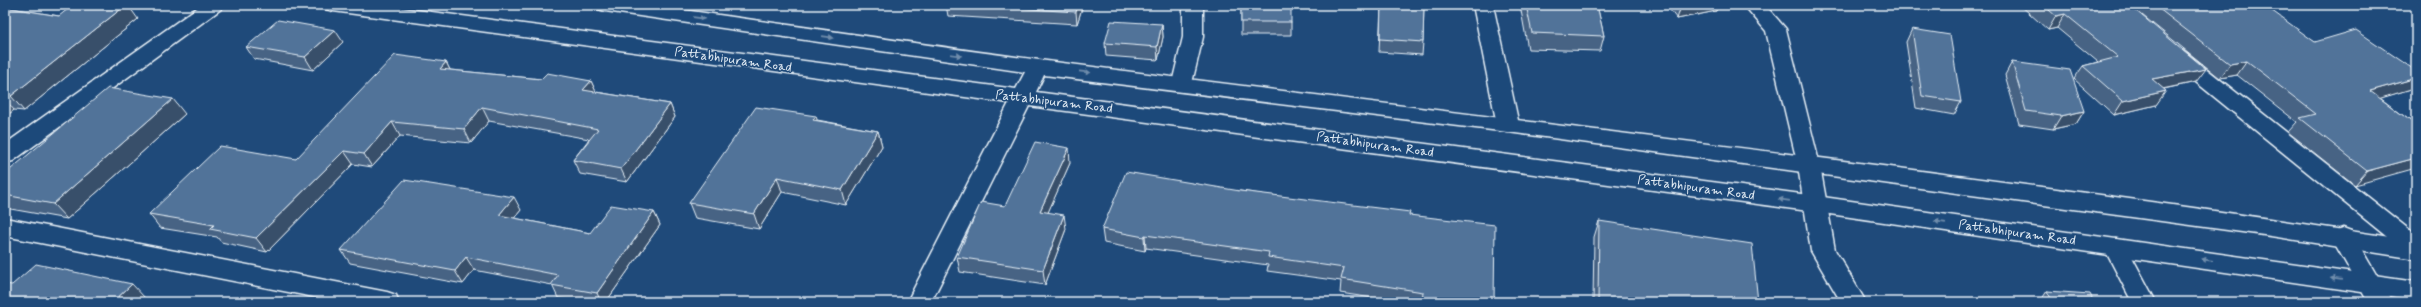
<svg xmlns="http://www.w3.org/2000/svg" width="2421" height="307" font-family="Mynerve,sans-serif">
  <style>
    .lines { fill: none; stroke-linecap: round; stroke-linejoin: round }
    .minor-casing { stroke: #e8f1f8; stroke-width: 3 }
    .tertiary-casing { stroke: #e8f1f8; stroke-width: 3 }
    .minor { fill: #1f4a7a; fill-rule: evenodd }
    .tertiary { fill: #1f4a7a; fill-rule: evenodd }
    .wall { fill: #466384; stroke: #e8f1f8 }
    .shaded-wall { fill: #39506b; stroke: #e8f1f8 }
    .building { fill: #517399; stroke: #e8f1f8 }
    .oneway { fill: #6f8dac }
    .labels { text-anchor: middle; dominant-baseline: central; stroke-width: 3; stroke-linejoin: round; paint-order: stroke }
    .street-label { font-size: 13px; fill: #e8f1f8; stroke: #1f4a7a }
  </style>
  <rect width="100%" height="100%" fill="#1f4a7a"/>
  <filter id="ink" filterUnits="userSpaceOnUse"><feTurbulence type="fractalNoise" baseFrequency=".025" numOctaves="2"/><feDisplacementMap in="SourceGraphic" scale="8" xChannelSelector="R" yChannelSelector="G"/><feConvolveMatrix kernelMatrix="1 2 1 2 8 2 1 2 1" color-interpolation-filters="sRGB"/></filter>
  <g filter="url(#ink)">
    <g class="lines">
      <!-- minor casing -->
      <g class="minor-casing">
        <g id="minor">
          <polygon points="201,5 224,5 221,9 13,161 5,163 5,144"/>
          <polygon points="1183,5 1203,5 1203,37 1192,83 1189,88 1182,90 1175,88 1172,83 1183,37"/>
          <polygon points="1473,5 1493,5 1519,125 1516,130 1508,132 1500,130 1497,125"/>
          <polygon points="1744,5 1765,5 1786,29 1820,166 1835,250 1866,302 1841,302 1811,251 1798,166 1766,31"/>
          <polygon points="2177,49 2184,51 2416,235 2416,257 2408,254 2170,61 2167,56 2170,51"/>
          <polygon points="5,218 387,292 396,295 399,302 339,302 5,236"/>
          <polygon points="2343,228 2351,231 2392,302 2368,302 2331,237 2335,231"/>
          <polygon points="2116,239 2124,242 2156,302 2132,302 2104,248 2108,242"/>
        </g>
      </g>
      <!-- tertiary casing -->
      <g class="tertiary-casing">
        <path id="tertiary" d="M323 5H379L1016 89 1025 72 605 11 598 9 595 5H648C778 23 908 43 1039 60 1498 120 1958 170 2416 241V259L2264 235 1508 132 1044 75 1036 92 1816 196 2416 282V300L1816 212 1029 106 931 302H907L1009 103 333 11 326 9Z"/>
      </g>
      <!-- minor -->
      <use href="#minor" class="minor"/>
      <!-- tertiary -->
      <use href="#tertiary" class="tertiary"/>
    </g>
    <!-- wall -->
    <g class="wall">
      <polygon points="946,5 1083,5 1077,24 948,16"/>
      <polygon points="1241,5 1291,22 1291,35 1241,35"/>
      <polygon points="1381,5 1424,5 1423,42 1422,55 1379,52"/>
      <polygon points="1520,5 1597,5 1604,36 1600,51 1528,49"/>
      <polygon points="1666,5 1718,5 1716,11 1677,19"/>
      <polygon points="2020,5 2249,5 2315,42 2411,89 2380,98 2416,125 2355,185 2288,132 2297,122 2237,75 2220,78 2142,15 2196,82 2164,89 2156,105 2114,115 2074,79 2083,66 2098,62 2057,28 2048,30"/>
      <polygon points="5,7 59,16 138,19 24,111 14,110 5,117"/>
      <polygon points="1162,24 1163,37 1158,60 1106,56 1105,43"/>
      <polygon points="1912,29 1961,102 1954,115 1916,108 1906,42"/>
      <polygon points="343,42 313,70 254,59 246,47"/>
      <polygon points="446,62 450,70 541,79 591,81 596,92 670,104 675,117 627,182 580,174 573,160 589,139 489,121 471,143 400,136 372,167 353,164 267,252 221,242 217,237 160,228 149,214 296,159"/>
      <polygon points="2012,62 2084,111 2076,124 2053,129 2019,124 2005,75"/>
      <polygon points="185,114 67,219 5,208 5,174"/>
      <polygon points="817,120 878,131 882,146 846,205 782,192 759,229 695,218 689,203"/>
      <polygon points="1070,163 1048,212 1066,229 1045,285 960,272 957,257 1005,206"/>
      <polygon points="1240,191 1409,215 1494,302 1399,302 1340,293 1341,281 1267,271 1268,265 1146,248 1145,251 1104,243 1102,229"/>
      <polygon points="521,210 514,218 590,233 654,212 660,225 606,302 582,302 558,298 552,285 474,270 463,284 350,263 341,250"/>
      <polygon points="1599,221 1758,302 1593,302 1594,237"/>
      <polygon points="2047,291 2094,302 2040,302"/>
    </g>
    <!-- shaded-wall -->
    <g class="shaded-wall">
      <polygon points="126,5 128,5 138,19 24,111 11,96"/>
      <polygon points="1078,5 1083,5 1077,24 1076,12"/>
      <polygon points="1686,5 1718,5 1716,11 1677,19 1681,6"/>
      <polygon points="2065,14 2057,28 2048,30 2056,16"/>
      <polygon points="1162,24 1163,37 1158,60 1157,47"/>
      <polygon points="335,30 343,42 313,70 305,57"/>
      <polygon points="2247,61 2237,75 2220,78 2230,64"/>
      <polygon points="446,62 453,76 440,69"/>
      <polygon points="2206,69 2196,82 2143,93 2152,79"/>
      <polygon points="2416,78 2416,84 2411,89 2358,105 2370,91"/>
      <polygon points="591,81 597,94 583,90"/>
      <polygon points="2166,91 2156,105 2114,115 2123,101"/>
      <polygon points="5,99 14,110 5,117"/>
      <polygon points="173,99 185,114 67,219 53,204"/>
      <polygon points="670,104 675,117 627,182 621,169"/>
      <polygon points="482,107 489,121 471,143 464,129"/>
      <polygon points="2084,111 2076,124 2053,129 2061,116"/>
      <polygon points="816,116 820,131 813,120"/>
      <polygon points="392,122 400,136 372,167 364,154"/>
      <polygon points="878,131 882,146 846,205 842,190"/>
      <polygon points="1069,148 1070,163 1042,226 1040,211"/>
      <polygon points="344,151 353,164 267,252 256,238"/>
      <polygon points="2416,158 2416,168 2355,185 2367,171"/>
      <polygon points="777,177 782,192 759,229 754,214"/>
      <polygon points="514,197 521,210 506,228 499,215"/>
      <polygon points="654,212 660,225 606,302 601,302 597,293"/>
      <polygon points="1064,215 1066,229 1045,285 1043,270"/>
      <polygon points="1145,235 1146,248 1145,251 1144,237"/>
      <polygon points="466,257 474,270 463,284 455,271"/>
      <polygon points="132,284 145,298 141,302 113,302"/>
    </g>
    <!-- building -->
    <g class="building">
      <polygon points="73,5 126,5 11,96 5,95 5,7 59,16"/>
      <polygon points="968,5 1078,5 1076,12"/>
      <rect x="1241" y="5" width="50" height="17"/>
      <polygon points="1381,5 1424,5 1423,42 1380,39"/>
      <polygon points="1526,5 1597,5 1604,36 1532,33"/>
      <polygon points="2043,5 2129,5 2206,69 2152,79 2166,91 2123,101 2083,66 2118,57 2065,14 2056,16"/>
      <polygon points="2154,5 2249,5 2250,6 2254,5 2264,5 2315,42 2356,30 2416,71 2416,78 2370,91 2416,125 2416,158 2367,171 2300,118 2316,114 2247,61 2230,64"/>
      <polygon points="278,20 335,30 305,57 246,47"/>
      <polygon points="1111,21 1162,24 1157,47 1105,43"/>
      <polygon points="1912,29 1950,35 1961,102 1922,96"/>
      <polygon points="395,55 446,62 440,69 541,79 547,73 591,81 583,90 670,104 621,169 573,160 598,129 482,107 464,129 392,122 364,154 344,151 256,238 210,229 214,225 149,214 220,146 296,159"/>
      <polygon points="2012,62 2070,70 2084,111 2061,116 2026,111"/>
      <polygon points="108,88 173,99 53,204 5,195 5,174"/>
      <polygon points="756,107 816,116 813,120 878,131 842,190 777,177 754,214 689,203"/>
      <polygon points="1035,142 1069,148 1040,211 1064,215 1043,270 957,257 981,202 1005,206"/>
      <polygon points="1126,172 1240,191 1410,212 1409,215 1495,225 1494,302 1422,302 1423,292 1341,279 1344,268 1268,257 1269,252 1145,235 1144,237 1102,229"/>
      <polygon points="404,180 514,197 499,215 590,233 611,205 654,212 597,293 551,285 558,275 466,257 455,271 341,250"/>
      <polygon points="1599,221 1752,244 1758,302 1598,302"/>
      <polygon points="36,264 132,284 113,302 5,302 5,284 12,285"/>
      <polygon points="2047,291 2090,294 2094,302 2053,302"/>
    </g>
    <!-- one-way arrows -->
    <defs><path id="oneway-solid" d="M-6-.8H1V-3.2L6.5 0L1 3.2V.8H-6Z"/></defs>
    <g class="oneway">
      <use href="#oneway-solid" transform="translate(699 18) rotate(8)"/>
      <use href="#oneway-solid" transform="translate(828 37) rotate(8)"/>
      <use href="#oneway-solid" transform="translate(956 55) rotate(8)"/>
      <use href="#oneway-solid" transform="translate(1085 72) rotate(6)"/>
      <use href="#oneway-solid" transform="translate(1784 200) rotate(-172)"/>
      <use href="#oneway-solid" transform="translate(1940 222) rotate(-172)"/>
      <use href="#oneway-solid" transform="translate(2207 260) rotate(-172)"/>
      <use href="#oneway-solid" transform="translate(2336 279) rotate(-172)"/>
    </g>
  </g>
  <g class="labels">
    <!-- street labels -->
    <g class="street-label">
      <text transform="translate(733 60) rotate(8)">Pattabhipuram Road</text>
      <text transform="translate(1054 102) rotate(7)">Pattabhipuram Road</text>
      <text transform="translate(1375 145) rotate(8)">Pattabhipuram Road</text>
      <text transform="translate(1696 188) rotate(8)">Pattabhipuram Road</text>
      <text transform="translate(2017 233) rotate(8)">Pattabhipuram Road</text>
    </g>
  </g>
  <!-- margin -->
  <rect width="2421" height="307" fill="none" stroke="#1f4a7a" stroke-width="20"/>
  <rect x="10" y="10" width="2401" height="287" fill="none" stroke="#e8f1f8" stroke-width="1.5" filter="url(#ink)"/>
</svg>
